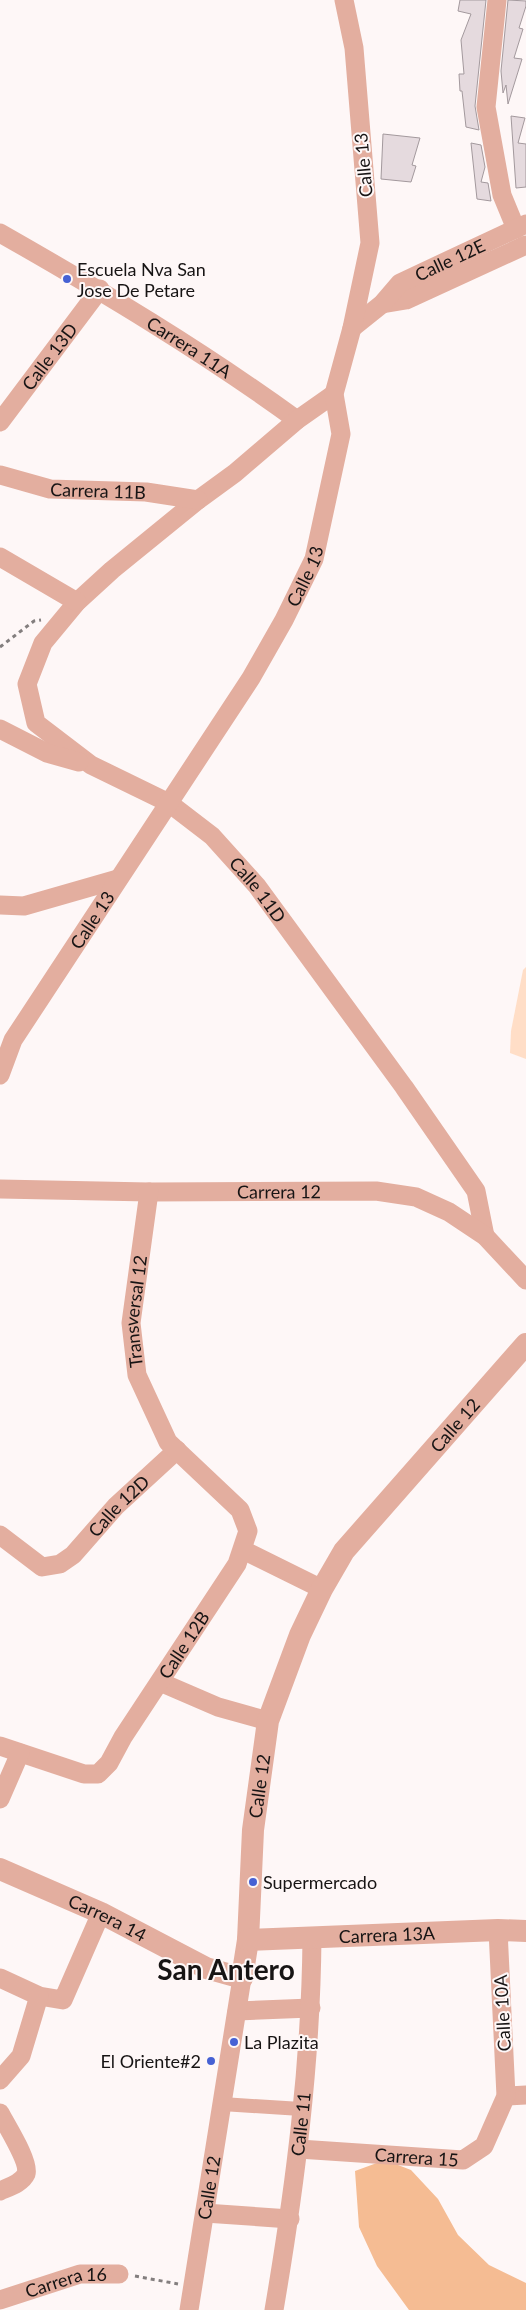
<svg xmlns="http://www.w3.org/2000/svg" width="526" height="2310" font-family="Lato,sans-serif">
  <style>
    .green { fill: #ffdec7 }
    .forest { fill: #f5bc93 }
    .building { fill: #e5dade; stroke: #a3999d }
    .lines { fill: none; stroke-linecap: round; stroke-linejoin: round }
    .path { stroke: #837e7e; stroke-width: 3; stroke-dasharray: 4 4; stroke-linecap: butt }
    .pedestrian { stroke: #e3ae9f; stroke-width: 14 }
    .minor { stroke: #e3ae9f; stroke-width: 19 }
    .tertiary { stroke: #e3ae9f; stroke-width: 22 }
    .poi-dot { fill: #4661d4; stroke: #fef7f7; stroke-width: 2 }
    .labels { text-anchor: middle; dominant-baseline: central; stroke-width: 4; stroke-linejoin: round; paint-order: stroke }
    .street-label { font-size: 18px; fill: #171414; stroke: #fef7f7 }
    .poi-label { font-size: 18px; fill: #171414; stroke: #fef7f7; text-anchor: start }
    .town-label { font-size: 28px; font-weight: bold; fill: #171414; stroke: #fef7f7 }
  </style>
  <rect width="100%" height="100%" fill="#fef7f7"/>
  <!-- green -->
  <polygon class="green" points="526,967 526,1059 510,1053 511,1031 523,970"/>
  <!-- forest -->
  <polygon class="forest" points="385,2160 411,2170 438,2199 458,2235 489,2265 526,2283 526,2310 409,2310 377,2266 359,2227 355,2171"/>
  <!-- building -->
  <g class="building">
    <polygon points="460,0 486,0 475,106 479,130 466,127 462,91 460,91 459,74 464,74 461,40 471,14 458,11"/>
    <polygon points="508,0 526,1 526,6 519,28 523,29 514,58 522,59 508,104 506,85 503,93 501,71"/>
    <polygon points="511,116 525,118 518,143 526,144 526,187 516,188"/>
    <polygon points="383,134 420,138 412,165 416,166 411,182 381,179"/>
    <polygon points="471,143 481,145 485,167 481,182 488,183 491,201 477,199"/>
  </g>
  <g class="lines">
    <!-- path -->
    <g class="path">
      <polyline points="0,647 34,621 41,620"/>
      <polyline points="135,2276 178,2284"/>
    </g>
    <!-- pedestrian -->
    <polyline class="pedestrian" points="222,2104 301,2109"/>
    <!-- minor -->
    <g class="minor">
      <polyline points="497,0 486,107 502,195 516,229"/>
      <path id="s1" d="M0 233C102 291 202 351 297 420"/>
      <polyline points="382,304 406,300 526,245"/>
      <path id="s2" d="M352 328 382 304 400 283 526 224"/>
      <path id="s3" d="M334 394 297 420 235 473 198 500 112 570 77 602 43 643 27 684 36 723 91 765 169 803 212 836 257 886 404 1087 476 1191 485 1236"/>
      <path id="s4" d="M0 422 100 289"/>
      <path id="s5" d="M0 475 50 489 146 492 198 500"/>
      <polyline points="0,557 77,602"/>
      <polyline points="0,729 47,753 79,762"/>
      <polyline points="0,905 24,906 118,879"/>
      <path id="s6" d="M0 1075 13 1040 251 678 284 620 314 559 341 434 334 394 352 328 370 243 354 48 344 0"/>
      <path id="s7" d="M0 1189 149 1192 376 1191 416 1197 449 1212 485 1236 526 1280"/>
      <path id="s8" d="M0 1535 42 1567 60 1564 73 1555 116 1506 177 1450"/>
      <polyline points="243,1550 322,1589"/>
      <polyline points="160,1682 218,1707 268,1721"/>
      <path id="s9" d="M0 1746 84 1774H98L109 1763 123 1737 237 1564 248 1531 240 1510 168 1442 137 1375 131 1323 149 1192"/>
      <polyline points="0,1799 20,1753"/>
      <polyline points="0,1978 39,1996 63,2000 101,1913"/>
      <polyline points="237,2011 311,2008"/>
      <polyline points="0,2080 21,2056 39,1996"/>
      <polyline points="506,2096 526,2095"/>
      <path d="M0 2113C6 2125 30 2162 26 2174 22 2183 9 2187 0 2191"/>
      <path id="s10" d="M299 2149 463 2160 484 2146 506 2096 498 1930"/>
      <polyline points="205,2213 290,2219"/>
      <path id="s11" d="M0 2300 80 2274H119"/>
      <path id="s12" d="M189 2310 242 1978"/>
      <path id="s13" d="M274 2310C295 2187 311 2063 312 1937"/>
    </g>
    <!-- tertiary -->
    <g class="tertiary">
      <path id="s14" d="M0 1869 101 1913 206 1968 242 1978 248 1940 253 1830 268 1721 300 1635 322 1589 344 1551 526 1344"/>
      <path id="s15" d="M248 1940 498 1930 526 1931"/>
    </g>
  </g>
  <!-- markers -->
  <g class="poi-dot">
    <circle cx="67" cy="279" r="5"/>
    <circle cx="253" cy="1882" r="5"/>
    <circle cx="234" cy="2042" r="5"/>
    <circle cx="211" cy="2061" r="5"/>
  </g>
  <g class="labels">
    <!-- street labels -->
    <g class="street-label">
      <text transform="translate(363 165) rotate(-95)">Calle 13</text>
      <text stroke="none"><textPath href="#s2" startOffset="121">Calle 12E</textPath></text>
      <text stroke="none"><textPath href="#s1" startOffset="221">Carrera 11A</textPath></text>
      <text stroke="none"><textPath href="#s4" startOffset="82">Calle 13D</textPath></text>
      <text stroke="none"><textPath href="#s5" startOffset="100">Carrera 11B</textPath></text>
      <text stroke="none"><textPath href="#s6" startOffset="586">Calle 13</textPath></text>
      <text stroke="none"><textPath href="#s3" startOffset="749">Calle 11D</textPath></text>
      <text stroke="none"><textPath href="#s6" startOffset="181">Calle 13</textPath></text>
      <text stroke="none"><textPath href="#s7" startOffset="279">Carrera 12</textPath></text>
      <text stroke="none"><textPath href="#s9" startOffset="649">Transversal 12</textPath></text>
      <text stroke="none"><textPath href="#s14" startOffset="879">Calle 12</textPath></text>
      <text stroke="none"><textPath href="#s8" startOffset="154">Calle 12D</textPath></text>
      <text stroke="none"><textPath href="#s9" startOffset="258">Calle 12B</textPath></text>
      <text stroke="none"><textPath href="#s14" startOffset="459">Calle 12</textPath></text>
      <text stroke="none"><textPath href="#s14" startOffset="118">Carrera 14</textPath></text>
      <text stroke="none"><textPath href="#s15" startOffset="139">Carrera 13A</textPath></text>
      <text transform="translate(502 2013) rotate(-93)">Calle 10A</text>
      <text stroke="none"><textPath href="#s13" startOffset="188">Calle 11</textPath></text>
      <text stroke="none"><textPath href="#s10" startOffset="118">Carrera 15</textPath></text>
      <text stroke="none"><textPath href="#s12" startOffset="124">Calle 12</textPath></text>
      <text stroke="none"><textPath href="#s11" startOffset="69">Carrera 16</textPath></text>
    </g>
    <!-- poi labels -->
    <g class="poi-label">
      <text x="77" y="269">Escuela Nva San<tspan x="77" dy="21">Jose De Petare</tspan></text>
      <text x="263" y="1882">Supermercado</text>
      <text x="244" y="2042">La Plazita</text>
      <text x="201" y="2061" text-anchor="end">El Oriente#2</text>
    </g>
    <!-- town labels -->
    <g class="town-label">
      <text x="226" y="1969">San Antero</text>
    </g>
  </g>
</svg>
